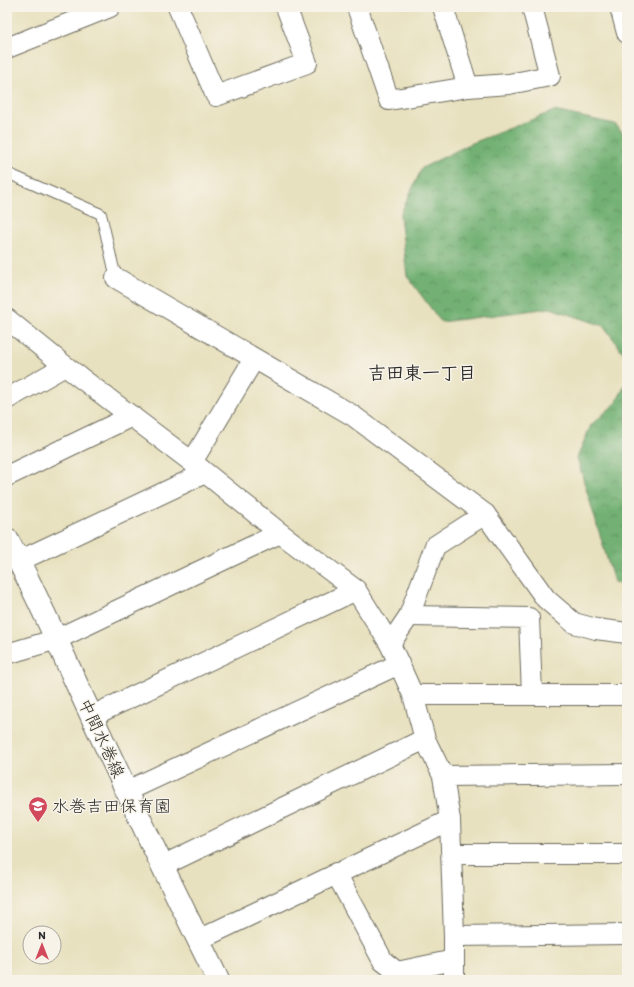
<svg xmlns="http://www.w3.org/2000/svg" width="634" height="987" font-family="Itim,'Klee One',sans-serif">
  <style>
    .forest { fill: url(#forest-crowns); stroke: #4e6e4f }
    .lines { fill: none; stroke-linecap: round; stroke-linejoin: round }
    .lane-casing { stroke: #6d6b5f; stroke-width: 12 }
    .street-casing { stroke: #6d6b5f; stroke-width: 22 }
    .secondary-casing { stroke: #6d6b5f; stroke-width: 24 }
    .lane { stroke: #fff; stroke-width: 10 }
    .street { stroke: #fff; stroke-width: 20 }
    .secondary { stroke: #fff; stroke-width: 22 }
    .labels { text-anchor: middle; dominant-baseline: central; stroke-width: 3; stroke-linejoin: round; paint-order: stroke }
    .street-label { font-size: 17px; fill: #2b2b2b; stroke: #f7f3e8 }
    .poi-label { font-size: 17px; fill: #2b2b2b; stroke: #f7f3e8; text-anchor: start }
    .neighbourhood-label { font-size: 18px; font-weight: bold; fill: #2b2b2b; stroke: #f7f3e8 }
  </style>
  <defs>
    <pattern id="forest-crowns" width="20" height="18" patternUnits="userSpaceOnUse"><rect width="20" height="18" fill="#72b173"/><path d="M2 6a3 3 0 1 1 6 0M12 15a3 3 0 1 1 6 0" fill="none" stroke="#5e905f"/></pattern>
  </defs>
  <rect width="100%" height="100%" fill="#f7f3e8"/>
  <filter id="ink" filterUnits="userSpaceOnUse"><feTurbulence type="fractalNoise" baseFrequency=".025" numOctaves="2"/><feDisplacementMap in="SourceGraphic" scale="8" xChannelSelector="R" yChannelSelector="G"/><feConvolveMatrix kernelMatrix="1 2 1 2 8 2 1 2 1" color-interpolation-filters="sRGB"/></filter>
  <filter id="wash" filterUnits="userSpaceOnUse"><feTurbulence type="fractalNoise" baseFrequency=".012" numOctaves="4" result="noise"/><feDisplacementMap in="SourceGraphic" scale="16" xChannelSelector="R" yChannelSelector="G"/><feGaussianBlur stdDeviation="0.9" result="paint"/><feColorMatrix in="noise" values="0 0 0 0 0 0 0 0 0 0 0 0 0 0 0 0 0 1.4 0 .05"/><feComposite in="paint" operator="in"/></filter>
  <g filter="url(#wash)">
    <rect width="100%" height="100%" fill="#e8e1bf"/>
    <!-- forest -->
    <g class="forest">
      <polygon points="554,111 615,124 627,137 627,358 604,326 550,308 441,322 407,276 400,215 422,168 470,144"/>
      <polygon points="627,381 627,587 614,582 577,458 591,425 616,403"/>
    </g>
  </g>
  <g filter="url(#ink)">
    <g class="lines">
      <!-- lane casing -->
      <g class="lane-casing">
        <polyline id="lane" points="7,173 101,214 116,278"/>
      </g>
      <!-- street casing -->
      <g class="street-casing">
        <g id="street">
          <polyline points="178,7 216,96 307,63 286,7"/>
          <polyline points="357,7 389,100 468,87 509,84 550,76 532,7"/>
          <polyline points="443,7 468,87"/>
          <polyline points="620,7 627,33"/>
          <polyline points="7,48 110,7"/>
          <polyline points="116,278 352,415 485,514 546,599 574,623 596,629 627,633"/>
          <polyline points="7,319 65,366 192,462 280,533 356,590 390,644 413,695 425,739 443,776 450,820 454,936 454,980"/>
          <polyline points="7,399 65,366"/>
          <polyline points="192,462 254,359"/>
          <polyline points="7,476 132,416"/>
          <polyline points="19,561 205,473"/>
          <polyline points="409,616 529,618 532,695"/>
          <polyline points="390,644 409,616 435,546 485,514"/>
          <polyline points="7,654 57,639 280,533"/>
          <polyline points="413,695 627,695"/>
          <polyline points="92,716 356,590"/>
          <polyline points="443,776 627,774"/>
          <polyline points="127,791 399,664"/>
          <polyline points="452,854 627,854"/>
          <polyline points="162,866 425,739"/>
          <polyline points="336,873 383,961 397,972 454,960"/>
          <polyline points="454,936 627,934"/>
          <polyline points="198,940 450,820"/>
        </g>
      </g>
      <!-- secondary casing -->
      <g class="secondary-casing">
        <path id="secondary" d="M7 539C39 597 64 658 92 717 133 805 175 893 218 980"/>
      </g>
      <!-- lane -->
      <use href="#lane" class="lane"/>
      <!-- street -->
      <use href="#street" class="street"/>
      <!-- secondary -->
      <use href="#secondary" class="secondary"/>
    </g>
  </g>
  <!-- icons -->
  <defs>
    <g id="school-pin" transform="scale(1)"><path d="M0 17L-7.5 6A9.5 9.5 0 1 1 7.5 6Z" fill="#d1495b" stroke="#f7f3e8"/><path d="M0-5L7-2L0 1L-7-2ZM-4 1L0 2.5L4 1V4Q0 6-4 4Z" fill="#fff"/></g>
  </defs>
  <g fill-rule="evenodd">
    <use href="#school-pin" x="38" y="806"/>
  </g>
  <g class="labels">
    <!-- street labels -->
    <g class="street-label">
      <text transform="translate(102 738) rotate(65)">中間水巻線</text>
    </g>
    <!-- poi labels -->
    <g class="poi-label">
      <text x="52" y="806">水巻吉田保育園</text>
    </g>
    <!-- neighbourhood labels -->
    <g class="neighbourhood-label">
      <text x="422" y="373">吉田東一丁目</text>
    </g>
  </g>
  <!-- margin -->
  <rect width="634" height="987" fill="none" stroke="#f7f3e8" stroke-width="24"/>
  <!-- north arrow -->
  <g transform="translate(42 945)"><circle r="19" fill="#f7f3e8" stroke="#a5a39c"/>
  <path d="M0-3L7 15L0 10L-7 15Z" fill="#d1495b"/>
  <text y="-6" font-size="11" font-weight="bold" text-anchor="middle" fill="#2b2b2b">N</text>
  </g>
</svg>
